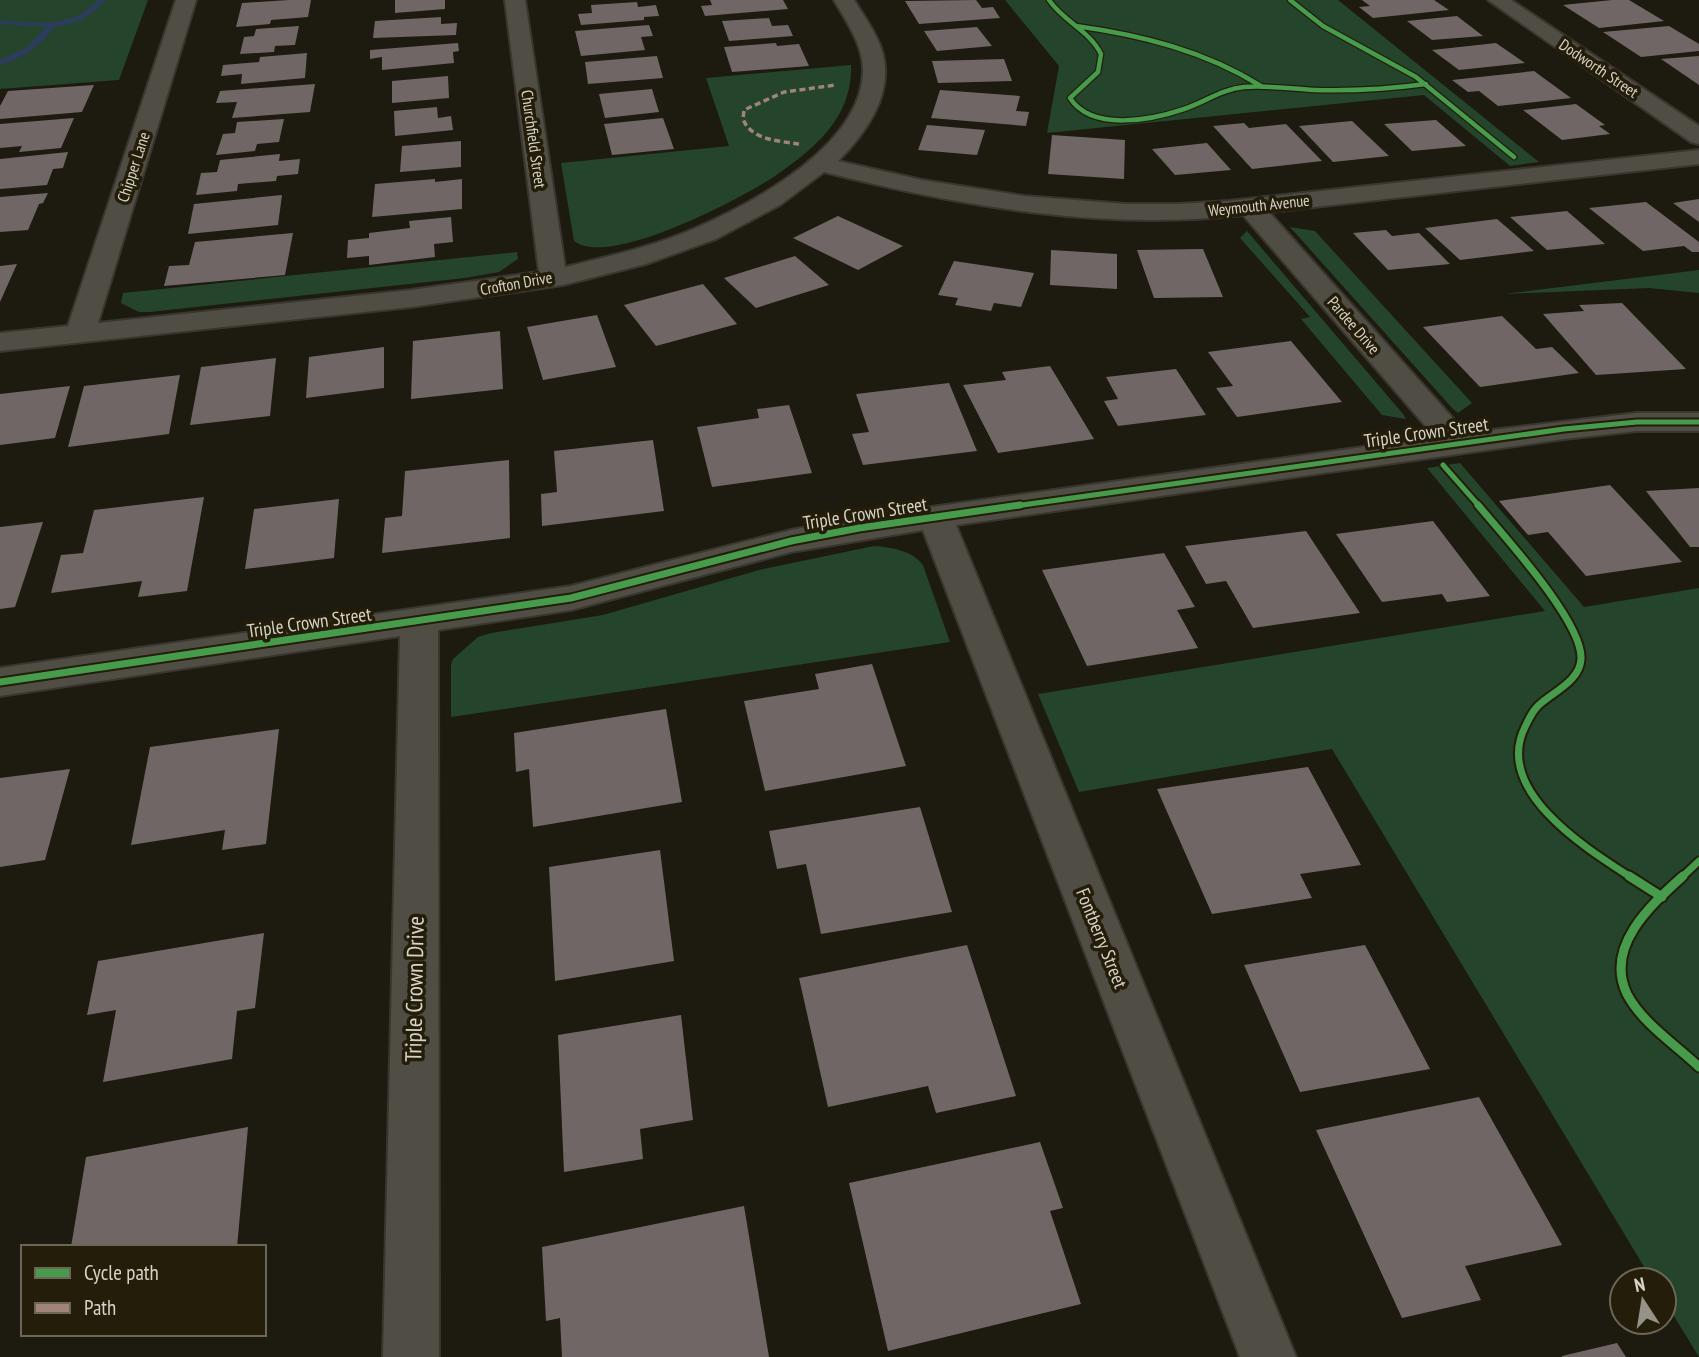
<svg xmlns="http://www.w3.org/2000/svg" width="1699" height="1357" font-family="'PT Sans Narrow',sans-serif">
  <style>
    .green { fill: #24442c }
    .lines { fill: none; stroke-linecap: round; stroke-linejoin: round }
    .stream { fill: #2c3c5b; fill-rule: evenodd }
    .building { fill: #716666 }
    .street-casing { stroke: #38362f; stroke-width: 4 }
    .street { fill: #504d45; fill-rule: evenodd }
    .quiet { stroke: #a18479; stroke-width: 3.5; stroke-dasharray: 6 3.5; stroke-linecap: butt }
    .cycleway-far3-casing { stroke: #231d09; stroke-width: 7 }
    .cycleway-far2-casing { stroke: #231d09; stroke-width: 9 }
    .cycleway-far1-casing { stroke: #231d09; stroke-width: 11 }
    .cycleway-casing { stroke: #231d09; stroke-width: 13 }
    .cycleway-far3 { stroke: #469c4c; stroke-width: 4.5 }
    .cycleway-far2 { stroke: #469c4c; stroke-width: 5 }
    .cycleway-far1 { stroke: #469c4c; stroke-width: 7 }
    .cycleway { stroke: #469c4c; stroke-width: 9 }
    .labels { text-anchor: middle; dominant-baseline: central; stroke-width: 7; stroke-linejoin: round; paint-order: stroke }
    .far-street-label { font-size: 16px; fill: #d6d3c7; stroke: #231d09 }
    .street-label { font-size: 19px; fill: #d6d3c7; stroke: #231d09 }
    .near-street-label { font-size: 23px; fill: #d6d3c7; stroke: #231d09 }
  </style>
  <rect width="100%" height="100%" fill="#1d1a0f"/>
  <!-- green -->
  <g class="green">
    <polygon points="0,0 148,0 119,80 0,89"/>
    <polygon points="1005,0 1338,0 1539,162 1510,166 1424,95 1047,133 1059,66"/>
    <path d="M851 65C852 84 846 105 835 121 820 144 794 163 772 178 738 200 609 268 574 241L561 163 729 146 706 78Z"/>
    <polygon points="1290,227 1315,231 1472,403 1458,413 1453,409"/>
    <polygon points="1247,231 1403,414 1406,419 1382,415 1301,319 1310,317 1240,238"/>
    <polygon points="517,252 518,259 499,272 465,278 150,312 139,312 121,303 123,293"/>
    <polygon points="1699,270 1699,293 1649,288 1504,294"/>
    <polygon points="1460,463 1584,607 1699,588 1699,1357 1664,1300 1664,1280 1652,1280 1332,749 1079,792 1038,694 1545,611 1427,468"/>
    <path d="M874 546C891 547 913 551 923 565L950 642 451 717V665L453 659 478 637 491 633 603 615 759 570Z"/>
  </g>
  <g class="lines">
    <!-- stream -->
    <path class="stream" d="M98 0H106C91 17 76 24 54 27 41 47 23 58 0 65V60L27 47 46 27 0 24V20C35 23 72 29 98 0Z"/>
  </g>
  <!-- building -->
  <g class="building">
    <polygon points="289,0 311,0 308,17 271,20 270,24 236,27 242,3"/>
    <polygon points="395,0 445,0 445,9 395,13"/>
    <polygon points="710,0 783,0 788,9 705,16 701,6 712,5"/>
    <polygon points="976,0 982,8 993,7 1000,18 919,24 905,1"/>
    <polygon points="1362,0 1434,0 1449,10 1373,18 1359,7 1370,6"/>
    <polygon points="1612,0 1629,0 1664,21 1599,28 1563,5"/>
    <polygon points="637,2 638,7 656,5 659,16 644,17 644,20 581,25 578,14 592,13 591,5"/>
    <polygon points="1457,16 1483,36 1432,40 1407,21"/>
    <polygon points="441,17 441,24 457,23 456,35 373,38 375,21"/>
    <polygon points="769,18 772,26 788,25 793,36 729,41 722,21"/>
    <polygon points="649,25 653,36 641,37 645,50 581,56 575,31"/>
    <polygon points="299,26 295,45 275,46 274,52 240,54 244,37 254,36 256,29"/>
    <polygon points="1669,26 1699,44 1699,51 1641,57 1603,32"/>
    <polygon points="977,27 992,46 937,51 924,31"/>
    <polygon points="458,43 459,51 453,52 454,63 382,70 382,57 370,59 370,50"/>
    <polygon points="776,43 777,46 799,44 809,66 732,72 724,47"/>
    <polygon points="1496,43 1525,63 1459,70 1432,50"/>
    <polygon points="307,53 305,78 241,84 242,74 221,76 223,65 259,62 260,57"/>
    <polygon points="657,56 663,78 588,84 585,62"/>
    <polygon points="1699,56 1699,85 1661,59"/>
    <polygon points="1004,59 1012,81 938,83 932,61"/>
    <polygon points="1534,71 1571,98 1498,106 1479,91 1468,92 1452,80"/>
    <polygon points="448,76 449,98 392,103 392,81"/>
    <polygon points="315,84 310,112 232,118 237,102 216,103 220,91"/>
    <polygon points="94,85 82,112 0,119 0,106 8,91"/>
    <polygon points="652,89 659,112 605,118 599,94"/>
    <polygon points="940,90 1020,96 1016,111 1029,112 1026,126 931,118"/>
    <polygon points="1576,104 1605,125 1599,126 1610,134 1562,140 1523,110"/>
    <polygon points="437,107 438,118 451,116 453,130 395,136 394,111"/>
    <polygon points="74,118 61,148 19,152 22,146 0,148 0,124"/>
    <polygon points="663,118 674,149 612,155 604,124"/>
    <polygon points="284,119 279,142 257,144 255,151 216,155 223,134 235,133 237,122"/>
    <polygon points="1436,120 1466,146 1412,151 1384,124"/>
    <polygon points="1352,121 1389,156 1333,162 1299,126"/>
    <polygon points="1244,123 1249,128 1286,124 1322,161 1252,169 1213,126"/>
    <polygon points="927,125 985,130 977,155 918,150"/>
    <polygon points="1052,135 1125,140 1124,179 1048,174"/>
    <polygon points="461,141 461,167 400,172 402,146"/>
    <polygon points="1207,143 1231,170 1175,175 1152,149"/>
    <polygon points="68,152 63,168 53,169 47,185 0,189 0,159"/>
    <polygon points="280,154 279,161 300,159 298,174 277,176 276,181 238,184 237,191 196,195 201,173 217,172 220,160"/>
    <polygon points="435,179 435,182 462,179 462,209 372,217 375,184"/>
    <polygon points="48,193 43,203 39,204 28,230 0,232 0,197"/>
    <polygon points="282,195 278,225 188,234 194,204"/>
    <polygon points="1699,199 1699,222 1673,203"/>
    <polygon points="1646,202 1699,242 1699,252 1692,252 1684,246 1643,251 1589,208"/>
    <polygon points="1567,211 1605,244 1547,250 1510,217"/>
    <polygon points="838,216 903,246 858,270 793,238"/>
    <polygon points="451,217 453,242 434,244 435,257 369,265 369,256 347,258 348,240 369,238 369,233 410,228 409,221"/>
    <polygon points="1497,219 1534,251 1460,260 1425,228"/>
    <polygon points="1386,230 1392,236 1419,233 1450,264 1388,270 1353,233"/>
    <polygon points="293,233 285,275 164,286 169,266 189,265 195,242"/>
    <polygon points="1203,249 1223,297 1154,298 1137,250"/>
    <polygon points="1051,250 1117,254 1117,289 1050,285"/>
    <polygon points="795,256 829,285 756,308 724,278"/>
    <polygon points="954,261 1034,273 1021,307 994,303 991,311 955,305 958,298 938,295"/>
    <polygon points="17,264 0,302 0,266"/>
    <polygon points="703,284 737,324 656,346 624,305"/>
    <polygon points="1622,303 1686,369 1596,375 1543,314 1584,311 1579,305"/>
    <polygon points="597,315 616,367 543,380 527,327"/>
    <polygon points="1502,316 1536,349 1552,347 1579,373 1480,387 1423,327"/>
    <polygon points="500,331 503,389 411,399 413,341"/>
    <polygon points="1291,341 1342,402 1237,417 1216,388 1233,386 1208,352"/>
    <polygon points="384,347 384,388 306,398 309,357"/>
    <polygon points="276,358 270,416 190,425 201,367"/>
    <polygon points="1050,366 1094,439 998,453 963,385 1006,380 1002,372"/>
    <polygon points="1176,369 1206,415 1118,426 1104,401 1118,399 1106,377"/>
    <polygon points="180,375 169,434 68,447 84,386"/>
    <polygon points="949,383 977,451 863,465 852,434 869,432 856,394"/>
    <polygon points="70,386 55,438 0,445 0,394"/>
    <polygon points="789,405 812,473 712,487 697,427 759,418 757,409"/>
    <polygon points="653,440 664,511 542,526 541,494 557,492 554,451"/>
    <polygon points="509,460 510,538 382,553 385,518 402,516 405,471"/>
    <polygon points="1610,485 1682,562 1586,576 1548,532 1528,535 1499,501"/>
    <polygon points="1699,488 1699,547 1690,547 1646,491"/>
    <polygon points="204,497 187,591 138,597 142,581 51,593 61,555 83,553 94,510"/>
    <polygon points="339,499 334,558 245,569 254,509"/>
    <polygon points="1433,521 1490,596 1447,602 1442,594 1382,602 1336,534"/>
    <polygon points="43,522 15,607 0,609 0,527"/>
    <polygon points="1306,531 1360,613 1253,628 1226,581 1206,584 1185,546"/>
    <polygon points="1164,553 1195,607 1177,610 1198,648 1087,666 1042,570"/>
    <polygon points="872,664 906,766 765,791 744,701 819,689 815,674"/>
    <polygon points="666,709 682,802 533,827 529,769 516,772 514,733"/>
    <polygon points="279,729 266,844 222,850 225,830 131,845 150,747"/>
    <polygon points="1308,767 1361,865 1300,874 1312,898 1212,914 1157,789"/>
    <polygon points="70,769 45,860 0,867 0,778"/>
    <polygon points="920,807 952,912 821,934 806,864 777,869 769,831"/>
    <polygon points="660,850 674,961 555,981 549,867"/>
    <polygon points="264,933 255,1008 237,1011 232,1059 103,1082 116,1010 87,1015 98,961"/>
    <polygon points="967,945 1016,1096 936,1113 928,1086 828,1107 799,978"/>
    <polygon points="1365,945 1430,1069 1300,1092 1244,965"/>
    <polygon points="681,1015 693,1120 640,1129 643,1159 564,1172 558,1035"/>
    <polygon points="1479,1097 1562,1245 1465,1266 1481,1300 1402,1318 1316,1130"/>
    <polygon points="248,1127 237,1247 71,1247 86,1157"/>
    <polygon points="1040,1142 1063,1208 1050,1211 1081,1304 888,1351 849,1183"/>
    <polygon points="744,1206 769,1357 562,1357 560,1318 546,1321 542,1247"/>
    <polygon points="1617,1343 1626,1357 1562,1357 1562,1356"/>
  </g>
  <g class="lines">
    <!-- street casing -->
    <g class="street-casing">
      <g id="street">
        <path d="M176 0H196L98 323 411 290 539 272 505 0H525L565 267C610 256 656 246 698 227 757 201 865 143 863 68 862 43 846 21 834 0H854C864 16 875 31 881 48 896 91 867 132 838 161L922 180 1024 196 1126 204H1177L1229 201 1699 150V164L1269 212 1466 433 1637 413H1699V431H1637L1564 439 956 525 1296 1357H1240L923 530 791 552 571 610 438 630 439 1357H383L400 636 0 696V668L571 586 791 530 859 517 1435 437 1243 215C1102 231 960 206 824 172L780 205 716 239 646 264 563 285 411 307 0 351V333L68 326Z"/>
        <polygon points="1488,0 1511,0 1699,126 1699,144 1691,142"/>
      </g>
    </g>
    <!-- street -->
    <use href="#street" class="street"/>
    <!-- quiet -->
    <path class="quiet" d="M799 144C779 141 751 140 743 119L744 110 784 92 836 85"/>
    <!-- cycleway-far3 casing -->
    <g class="cycleway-far3-casing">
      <g id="cycleway-far3">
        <path d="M1049 0C1063 21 1090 31 1101 54L1098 72 1070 98C1092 132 1152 120 1184 109 1205 102 1222 89 1244 87 1268 85 1291 89 1314 90 1351 91 1389 89 1426 84"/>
        <polyline points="1290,0 1323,26 1416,77 1514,157"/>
        <path d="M1076 26C1141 35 1205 51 1261 86"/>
      </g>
    </g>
    <!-- cycleway-far2 casing -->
    <g class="cycleway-far2-casing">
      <g id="cycleway-far2">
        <polyline points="1443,465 1480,507"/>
        <polyline points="1008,507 1564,429 1637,422 1699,422"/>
      </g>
    </g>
    <!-- cycleway-far1 casing -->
    <g class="cycleway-far1-casing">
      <g id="cycleway-far1">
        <path d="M1478 505C1503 535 1583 622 1581 659 1580 681 1553 692 1539 705 1532 711 1529 719 1525 727 1493 791 1587 849 1632 878"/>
        <polyline points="0,682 571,598 791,541 859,528 1020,505"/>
        <polyline points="1681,878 1699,861"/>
      </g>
    </g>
    <!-- cycleway casing -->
    <g class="cycleway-casing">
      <g id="cycleway">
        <polyline points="1629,876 1662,897"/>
        <path d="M1683 876C1652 904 1604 946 1627 994 1642 1023 1676 1045 1699 1067"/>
      </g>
    </g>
    <!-- cycleway-far3 -->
    <use href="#cycleway-far3" class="cycleway-far3"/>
    <!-- cycleway-far2 -->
    <use href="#cycleway-far2" class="cycleway-far2"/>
    <!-- cycleway-far1 -->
    <use href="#cycleway-far1" class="cycleway-far1"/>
    <!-- cycleway -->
    <use href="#cycleway" class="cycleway"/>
  </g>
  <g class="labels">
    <!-- far-street labels -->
    <g class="far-street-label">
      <text transform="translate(1599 68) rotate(34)">Dodworth Street</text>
      <text transform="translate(534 139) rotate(82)">Churchfield Street</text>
      <text transform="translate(133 167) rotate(-72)">Chipper Lane</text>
      <text transform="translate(1259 205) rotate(-6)">Weymouth Avenue</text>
      <text transform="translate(516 283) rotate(-10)">Crofton Drive</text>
      <text transform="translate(1354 325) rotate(49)">Pardee Drive</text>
    </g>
    <!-- street labels -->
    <g class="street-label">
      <text transform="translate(1426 432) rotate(-8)">Triple Crown Street</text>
      <text transform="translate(865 513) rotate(-9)">Triple Crown Street</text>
      <text transform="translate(309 622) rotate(-8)">Triple Crown Street</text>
      <text transform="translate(1102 938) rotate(68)">Fontberry Street</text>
    </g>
    <!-- near-street labels -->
    <g class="near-street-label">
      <text transform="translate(414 989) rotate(-89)">Triple Crown Drive</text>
    </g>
  </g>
  <!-- legend -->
  <rect x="21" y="1245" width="245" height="91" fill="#231d09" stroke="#6b6655" stroke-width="2"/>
  <rect x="35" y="1268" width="35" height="10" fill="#469c4c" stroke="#6b6655" stroke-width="2"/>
  <text x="84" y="1280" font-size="21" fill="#d6d3c7">Cycle path</text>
  <rect x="35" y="1303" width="35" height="10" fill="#a18479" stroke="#6b6655" stroke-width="2"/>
  <text x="84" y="1315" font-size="21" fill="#d6d3c7">Path</text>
  <!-- north arrow -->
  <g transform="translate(1643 1301) rotate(348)"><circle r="33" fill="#231d09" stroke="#6b6655" stroke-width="2"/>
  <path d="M0-5L12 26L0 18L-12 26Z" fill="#959287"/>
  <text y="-10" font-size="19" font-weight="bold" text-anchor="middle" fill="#d6d3c7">N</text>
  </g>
</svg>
